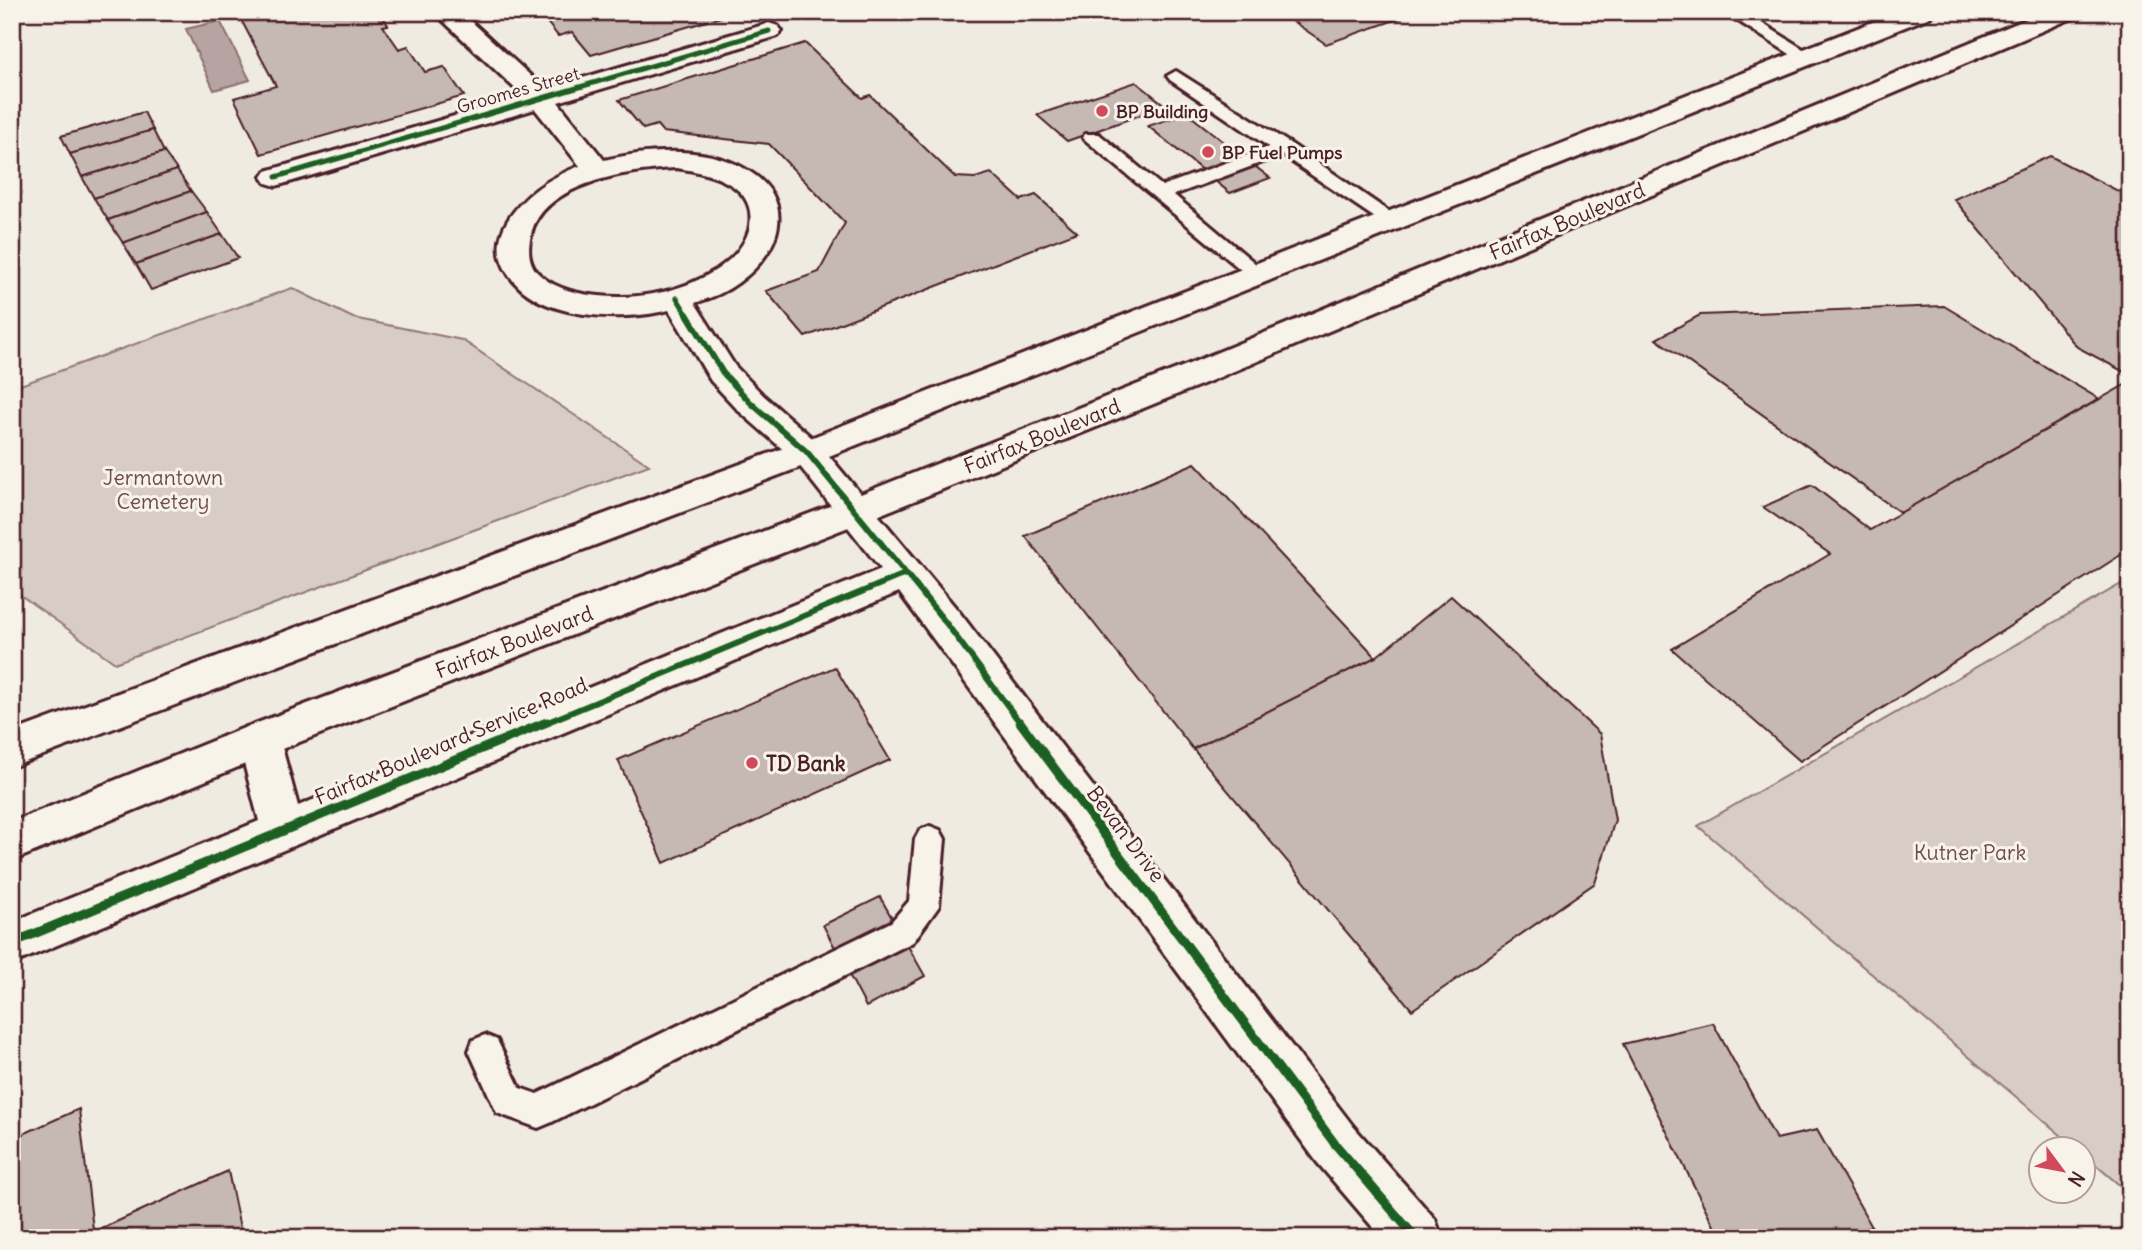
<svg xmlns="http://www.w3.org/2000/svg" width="2142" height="1250" font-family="Delius,sans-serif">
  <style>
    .green { fill: #d8cdc6; stroke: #917678; stroke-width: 2 }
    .water { fill: #b7a4a2; stroke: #8b6f72; stroke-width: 2 }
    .building { fill: #c6b8b3; stroke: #4a1f2b; stroke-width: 2 }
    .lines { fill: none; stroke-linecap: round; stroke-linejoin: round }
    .service-casing { stroke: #4a1f2b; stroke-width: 6 }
    .minor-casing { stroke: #4a1f2b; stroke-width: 6 }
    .primary-casing { stroke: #4a1f2b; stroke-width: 6 }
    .service { fill: #f7f3e8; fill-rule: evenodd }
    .minor { fill: #f7f3e8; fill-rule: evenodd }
    .primary { fill: #f7f3e8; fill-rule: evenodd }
    .cycleway-far2-casing { stroke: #f7f3e8; stroke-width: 9 }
    .cycleway-far1-casing { stroke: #f7f3e8; stroke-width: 10 }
    .cycleway-casing { stroke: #f7f3e8; stroke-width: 13 }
    .cycleway-far2 { stroke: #1b5e20; stroke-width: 5 }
    .cycleway-far1 { stroke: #1b5e20; stroke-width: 6 }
    .cycleway { stroke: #1b5e20; stroke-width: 9 }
    .poi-dot { fill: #d1495b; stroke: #f7f3e8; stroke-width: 2.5 }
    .labels { text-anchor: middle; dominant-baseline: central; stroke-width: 6; stroke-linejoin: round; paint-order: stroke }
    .far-street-label { font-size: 18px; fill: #4a1f2b; stroke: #f7f3e8 }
    .far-poi-label { font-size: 18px; font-weight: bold; fill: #4a1f2b; stroke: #f7f3e8; text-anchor: start }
    .street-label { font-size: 21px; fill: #4a1f2b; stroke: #f7f3e8 }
    .park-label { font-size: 21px; fill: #6e4a52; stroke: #f7f3e8 }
    .poi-label { font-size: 21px; font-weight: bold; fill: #4a1f2b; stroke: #f7f3e8; text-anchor: start }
  </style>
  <rect width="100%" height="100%" fill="#f0ebe0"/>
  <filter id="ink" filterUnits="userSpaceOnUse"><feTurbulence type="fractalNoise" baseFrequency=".0143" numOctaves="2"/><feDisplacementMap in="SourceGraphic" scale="14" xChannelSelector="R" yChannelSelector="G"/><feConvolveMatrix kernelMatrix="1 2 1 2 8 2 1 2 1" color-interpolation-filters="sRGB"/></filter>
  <g filter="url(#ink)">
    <!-- green -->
    <g class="green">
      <polygon points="292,288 353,318 462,340 649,465 115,663 12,589 12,388"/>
      <polygon points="2130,579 2130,1194 2083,1154 2082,1148 2076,1148 1698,826"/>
    </g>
    <!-- water -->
    <polygon class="water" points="220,21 250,80 214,90 186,29"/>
    <!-- building -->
    <g class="building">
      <polygon points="237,12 380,12 388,25 383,26 399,49 408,46 425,72 444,67 464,96 261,154 234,98 276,86"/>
      <polygon points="539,12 606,12 610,16 624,12 738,12 591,55 572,32 558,36"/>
      <polygon points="1279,12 1418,12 1326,44"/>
      <polygon points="805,43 862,98 870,95 955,177 975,178 991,173 1021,200 1036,195 1077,232 805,337 766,291 819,272 845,223 769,144 663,132 657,125 643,129 619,100"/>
      <polygon points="1136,82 1166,106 1067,141 1037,115"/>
      <polygon points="144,112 153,130 70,154 61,136"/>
      <polygon points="1187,113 1270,178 1230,193 1148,126"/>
      <polygon points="153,130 164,152 82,177 70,154"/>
      <polygon points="164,152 177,170 94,198 82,177"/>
      <polygon points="2050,156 2130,197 2130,375 2077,347 1954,199"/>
      <polygon points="177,170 191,191 108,220 94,198"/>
      <polygon points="191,191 207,212 123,243 108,220"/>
      <polygon points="207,212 222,234 136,264 123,243"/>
      <polygon points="222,234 238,258 151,290 136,264"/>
      <polygon points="1944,306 2099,399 1901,513 1656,339 1700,315"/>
      <polygon points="2130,382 2130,549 1800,761 1672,649 1830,554 1763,507 1812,485 1870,530"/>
      <polygon points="1195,463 1376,657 1193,749 1025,536"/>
      <polygon points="1451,596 1600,734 1615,820 1595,883 1412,1010 1193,749 1376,657"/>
      <polygon points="835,667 890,760 664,863 618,760"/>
      <polygon points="880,897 925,976 866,1007 823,925"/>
      <polygon points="1713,1023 1776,1139 1817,1130 1872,1227 1830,1238 1720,1238 1623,1044"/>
      <polygon points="79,1109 94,1238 12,1238 12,1139"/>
      <polygon points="228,1171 242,1238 94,1238 94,1232"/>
    </g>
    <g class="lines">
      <!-- service casing -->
      <g class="service-casing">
        <g id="service">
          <polygon points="1724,12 1744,12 1816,57 1813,61 1801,61"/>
          <polygon points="1176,71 1291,144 1404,222 1401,226 1387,226 1282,155 1174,195 1269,275 1266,279 1252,279 1083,138 1085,134 1099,134 1162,186 1269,147 1170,80 1167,76"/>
          <polygon points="930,826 940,830 945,839 939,906 913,942 550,1123 538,1128 497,1113 469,1051 473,1040 485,1035 497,1040 520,1088 537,1094 891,922 909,901 915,839 920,830"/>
        </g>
      </g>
      <!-- minor casing -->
      <g class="minor-casing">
        <path id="minor" d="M434 12H461L545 89 760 26 769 23 778 26 782 31 778 36 558 102 604 160C649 150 705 145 747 170 798 200 781 252 739 282 726 292 711 298 695 303L735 366 763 395 819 444 960 613 1353 1126 1435 1219 1442 1238H1382L1317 1162 899 592 12 964V922L259 821 238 740 244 728 259 723 274 728 280 740 298 806 881 569 795 460 739 411 711 381 669 310C621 322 539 320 509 275 496 256 497 239 508 220 525 193 551 177 580 166L535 109 286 183 276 186 266 183 262 177 266 171 523 96ZM676 168C711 173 760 185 749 230 744 247 730 261 716 270 682 292 638 300 599 296 577 294 551 288 536 271 528 261 528 247 531 235 542 182 632 170 676 168Z"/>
      </g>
      <!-- primary casing -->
      <g class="primary-casing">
        <g id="primary">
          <polygon points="1898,12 1933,12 1930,17 819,460 12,767 12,732 795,444"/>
          <polygon points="2044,12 2078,12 2075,17 1208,382 869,519 274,752 12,861 12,822 244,728 843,501 1184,366"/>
        </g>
      </g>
      <!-- service -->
      <use href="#service" class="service"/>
      <!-- minor -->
      <use href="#minor" class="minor"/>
      <!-- primary -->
      <use href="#primary" class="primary"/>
      <!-- cycleway-far2 casing -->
      <g class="cycleway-far2-casing">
        <g id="cycleway-far2">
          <polyline points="276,177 769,31"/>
          <polyline points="677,298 688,316"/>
        </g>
      </g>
      <!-- cycleway-far1 casing -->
      <g class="cycleway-far1-casing">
        <g id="cycleway-far1">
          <polyline points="687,314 723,373 751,403 807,452 946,623 1021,724"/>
          <polyline points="543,724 905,574"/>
        </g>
      </g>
      <!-- cycleway casing -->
      <g class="cycleway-casing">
        <g id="cycleway">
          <polyline points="1020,722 1335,1144 1416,1238"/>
          <polyline points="12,943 547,722"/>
        </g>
      </g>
      <!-- cycleway-far2 -->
      <use href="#cycleway-far2" class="cycleway-far2"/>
      <!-- cycleway-far1 -->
      <use href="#cycleway-far1" class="cycleway-far1"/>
      <!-- cycleway -->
      <use href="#cycleway" class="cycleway"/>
    </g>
  </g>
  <!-- markers -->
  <g class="poi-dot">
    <circle cx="1102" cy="111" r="7"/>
    <circle cx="1208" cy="152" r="7"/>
    <circle cx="752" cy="763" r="7"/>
  </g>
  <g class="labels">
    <!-- far-street labels -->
    <g class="far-street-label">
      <text transform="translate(518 90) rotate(-16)">Groomes Street</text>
    </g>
    <!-- far-poi labels -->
    <g class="far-poi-label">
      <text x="1116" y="111">BP Building</text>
      <text x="1222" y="152">BP Fuel Pumps</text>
    </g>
    <!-- street labels -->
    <g class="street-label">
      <text transform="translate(1567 221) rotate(-23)">Fairfax Boulevard</text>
      <text transform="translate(1042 436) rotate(-22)">Fairfax Boulevard</text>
      <text transform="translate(514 642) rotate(-21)">Fairfax Boulevard</text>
      <text transform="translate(451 741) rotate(-23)">Fairfax Boulevard Service Road</text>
      <text transform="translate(1126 834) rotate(53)">Bevan Drive</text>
    </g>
    <!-- park labels -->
    <g class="park-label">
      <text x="163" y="477">Jermantown<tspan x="163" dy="24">Cemetery</tspan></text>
      <text x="1970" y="852">Kutner Park</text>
    </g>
    <!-- poi labels -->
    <g class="poi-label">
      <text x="766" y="763">TD Bank</text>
    </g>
  </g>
  <!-- margin -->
  <rect width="2142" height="1250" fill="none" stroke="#f7f3e8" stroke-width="42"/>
  <rect x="21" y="21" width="2100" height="1208" fill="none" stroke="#4a1f2b" stroke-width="2.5" filter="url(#ink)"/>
  <!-- north arrow -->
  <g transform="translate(2062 1170) rotate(122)"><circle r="33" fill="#f7f3e8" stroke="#b29e9c" stroke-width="2"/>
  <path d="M0-5L12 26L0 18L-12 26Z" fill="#d1495b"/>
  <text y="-10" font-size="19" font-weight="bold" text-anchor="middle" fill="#4a1f2b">N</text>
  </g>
</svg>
